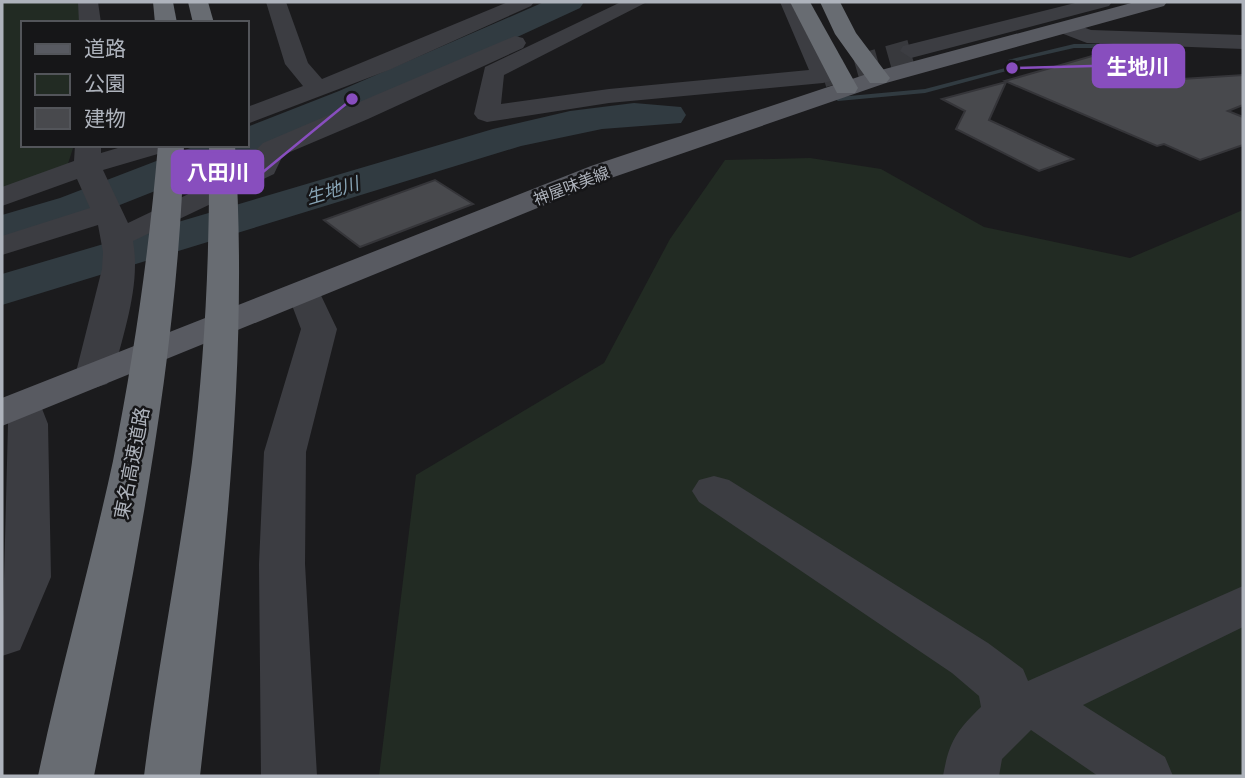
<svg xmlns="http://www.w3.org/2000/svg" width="1245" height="778" font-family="Commissioner,'Noto Sans JP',sans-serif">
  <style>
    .green { fill: #222b23 }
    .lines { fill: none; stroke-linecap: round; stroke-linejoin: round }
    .stream { fill: #313b41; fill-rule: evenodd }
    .river { fill: #313b41; fill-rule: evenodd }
    .building { fill: #48494d; stroke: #353539; stroke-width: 2 }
    .minor-tunnel { stroke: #38393d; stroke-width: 23; stroke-dasharray: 23 11; stroke-linecap: butt }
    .minor { fill: #3c3d42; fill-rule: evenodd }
    .major { fill: #585a61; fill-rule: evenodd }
    .highway { fill: #686c72; fill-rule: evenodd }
    .labels { text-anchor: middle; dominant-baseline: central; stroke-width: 5; stroke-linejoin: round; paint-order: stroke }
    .far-street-label { font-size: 16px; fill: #aeb3bc; stroke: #161618 }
    .far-water-label { font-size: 18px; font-style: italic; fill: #87a3b4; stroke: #161618 }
    .street-label { font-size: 19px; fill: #aeb3bc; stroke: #161618 }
    .leader { fill: none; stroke: #884ebe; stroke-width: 2.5 }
    .callout-dot { fill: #884ebe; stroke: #161618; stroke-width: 2.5 }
    .callout { fill: #884ebe; stroke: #884ebe; stroke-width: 2.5 }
    .callout-label { font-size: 21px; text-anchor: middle; font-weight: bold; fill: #fff }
  </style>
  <rect width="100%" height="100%" fill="#1b1b1d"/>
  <!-- green -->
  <g class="green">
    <polygon points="2,2 80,2 82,23 23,23 23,145 74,145 65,173 2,195"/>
    <polygon points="810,158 881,169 984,227 1130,258 1243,210 1243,776 379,776 416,475 604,363 670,239 725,160"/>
  </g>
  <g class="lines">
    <!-- stream -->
    <polygon class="stream" points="1074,44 1176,44 1179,46 1176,48 1074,48 1013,62 1014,69 925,93 838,101 835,99 838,97 925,89 1009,67 1008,60"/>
    <!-- river -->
    <g class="river">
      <polygon points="544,2 584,2 580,8 365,107 261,149 92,216 2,244 2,215 60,198 198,145 247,145 247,127 339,91"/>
      <polygon points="634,103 681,107 686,115 681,123 602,129 521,146 2,305 2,274 493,129 570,111"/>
    </g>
  </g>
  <!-- building -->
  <g class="building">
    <polygon points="1099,54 1166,80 1243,75 1243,105 1228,111 1243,117 1243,145 1200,160 1164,144 1157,146 1005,81"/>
    <polygon points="1006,82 989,120 1073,159 1039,171 956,129 965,111 942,99"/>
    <polygon points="435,180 473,204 360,247 324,220"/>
  </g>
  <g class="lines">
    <!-- minor-tunnel -->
    <polyline class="minor-tunnel" points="823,76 911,51"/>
    <!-- minor -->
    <g class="minor">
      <polygon points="78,2 98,2 101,23 79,23"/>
      <polygon points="266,2 286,2 308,63 322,79 508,2 534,2 531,6 389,70 247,124 247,107 303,86 285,64"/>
      <polygon points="621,2 647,2 504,75 501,104 609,89 809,70 780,2 800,2 835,76 831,81 823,83 609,103 487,122 478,119 474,114 485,67"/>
      <polygon points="1079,2 1112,2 1109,6 911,58 900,51 903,46"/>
      <polygon points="1069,22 1091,30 1243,35 1243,49 1087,43 1061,33 1058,28"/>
      <path d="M515 36 523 38 526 43 523 48 368 119 283 155 274 174 133 241C141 286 123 333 113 376L107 384 94 388 81 384 75 376 102 269 103 252 98 225 2 255V236L90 208 77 179 2 206V187L74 161 75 145H101V153L128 145H171L168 151 103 170 128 223 251 164 253 153 263 143Z"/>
      <polygon points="304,282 316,285 337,329 306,452 305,564 317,776 261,776 259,564 264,452 301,329 287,292 292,285"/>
      <polygon points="23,392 37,396 48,424 51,577 20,650 2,656 8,424 3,405 9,396"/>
      <path d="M714 476 729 480 988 643 1023 669 1028 681 1243 586V627L1083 705 1165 757 1173 776H1098L1031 730 1002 759 999 776H943C949 742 956 731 981 707L979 696 952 673 699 502 692 491 699 480Z"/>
    </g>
    <!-- major -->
    <polygon class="major" points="1135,2 1167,2 1164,6 886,83 611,178 2,426 2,398 591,166 870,73"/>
    <!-- highway -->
    <g class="highway">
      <polygon points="153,2 173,2 177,23 155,23"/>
      <polygon points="188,2 208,2 214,23 193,23"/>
      <polygon points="790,2 810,2 858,88 855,93 837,93"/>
      <polygon points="820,2 840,2 856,33 890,78 886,83 870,83 835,34"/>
      <path d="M158 145H184C178 359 135 566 94 776H38C60 671 90 567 113 461 134 356 149 252 158 145Z"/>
      <path d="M209 145H235C249 359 224 564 200 776H144C157 671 178 567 192 462 205 357 210 252 209 145Z"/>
    </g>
  </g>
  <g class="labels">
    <!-- far-street labels -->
    <g class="far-street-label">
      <text transform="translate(571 185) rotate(-21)">神屋味美線</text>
    </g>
    <!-- far-water labels -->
    <g class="far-water-label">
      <text transform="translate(332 190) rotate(-17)">生地川</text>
    </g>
    <!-- street labels -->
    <g class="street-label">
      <text transform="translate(131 463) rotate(-79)">東名高速道路</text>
    </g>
  </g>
  <!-- callouts -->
  <path class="leader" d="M1012 68L1093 66M352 99L263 172"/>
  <g class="callout-dot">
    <circle cx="1012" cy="68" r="7"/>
    <circle cx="352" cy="99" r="7"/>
  </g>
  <g class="callout">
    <rect x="1093" y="45" width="91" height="42" rx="7"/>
    <rect x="172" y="151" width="91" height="42" rx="7"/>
  </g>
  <g class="callout-label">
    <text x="1138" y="74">生地川</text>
    <text x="218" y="180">八田川</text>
  </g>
  <!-- border -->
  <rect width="1245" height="778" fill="none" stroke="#aeb3bc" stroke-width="7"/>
  <!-- legend -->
  <rect x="21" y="21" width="228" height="126" fill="#161618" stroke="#53555a" stroke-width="2"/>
  <rect x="35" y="44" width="35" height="10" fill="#585a61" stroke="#53555a" stroke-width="2"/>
  <text x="84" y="56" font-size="21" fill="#aeb3bc">道路</text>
  <rect x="35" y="74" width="35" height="21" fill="#222b23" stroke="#53555a" stroke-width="2"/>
  <text x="84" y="91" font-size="21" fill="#aeb3bc">公園</text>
  <rect x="35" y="108" width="35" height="21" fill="#48494d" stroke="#53555a" stroke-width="2"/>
  <text x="84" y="126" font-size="21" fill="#aeb3bc">建物</text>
</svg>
